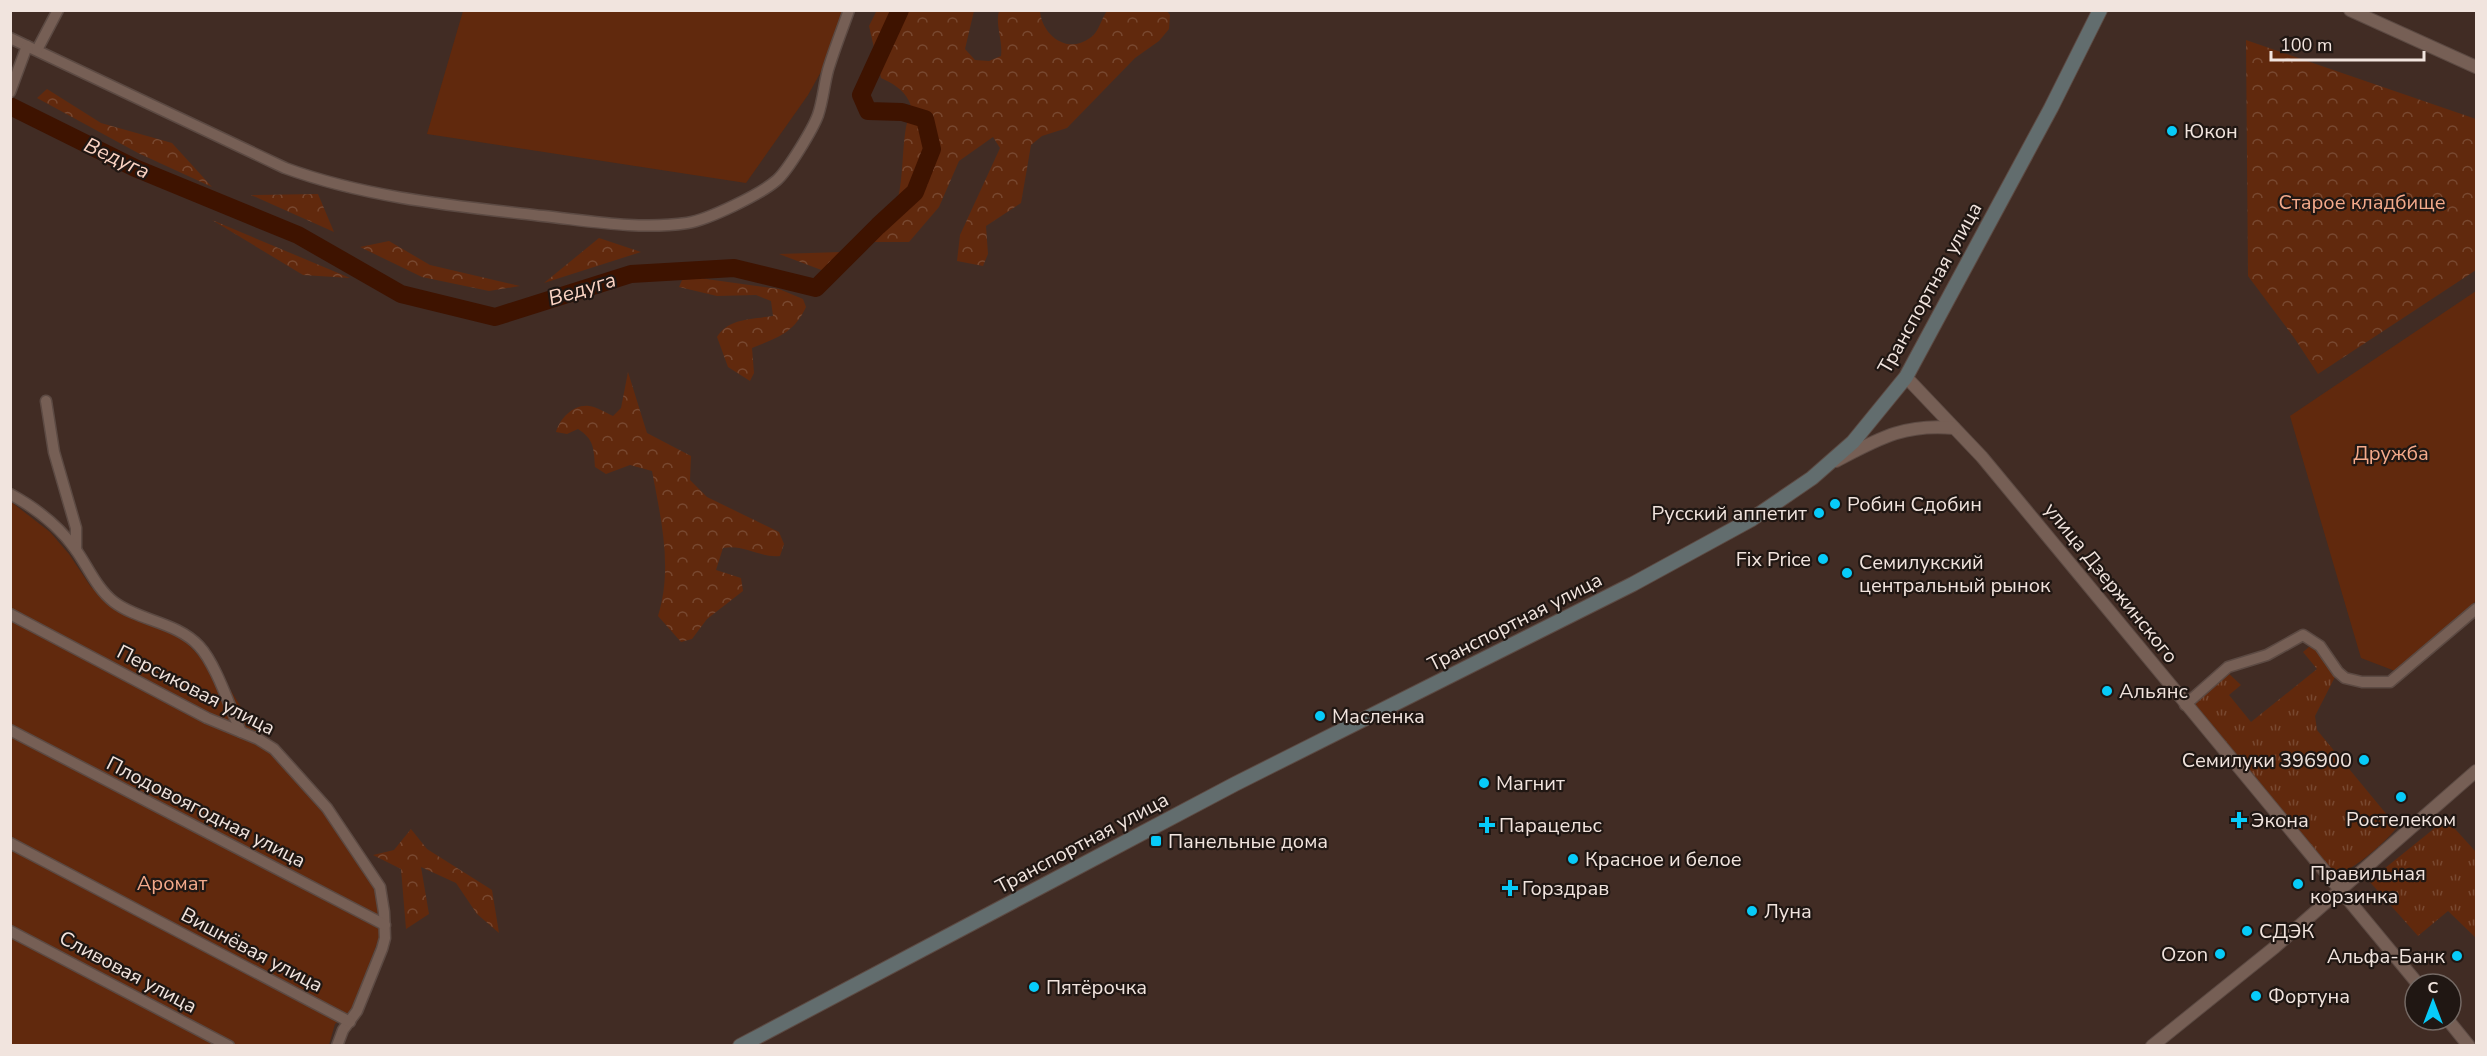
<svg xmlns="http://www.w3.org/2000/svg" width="2487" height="1056" font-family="'Nunito Sans',sans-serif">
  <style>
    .green { fill: #61290d }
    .forest { fill: url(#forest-crowns) }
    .park { fill: url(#park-tufts) }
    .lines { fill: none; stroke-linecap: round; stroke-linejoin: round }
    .river { stroke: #3e1300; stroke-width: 18 }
    .minor-casing { stroke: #5c4a43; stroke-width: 13 }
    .tertiary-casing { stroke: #5c4a43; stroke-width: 14 }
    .secondary-casing { stroke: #5c4a43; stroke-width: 16 }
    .minor { stroke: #765f55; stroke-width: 10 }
    .tertiary { stroke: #765f55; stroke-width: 12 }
    .secondary { stroke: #626d6e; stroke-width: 14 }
    .poi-dot { fill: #07cbf9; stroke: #201713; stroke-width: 2 }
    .labels { text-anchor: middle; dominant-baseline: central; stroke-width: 4.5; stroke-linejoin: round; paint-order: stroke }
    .poi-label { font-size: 20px; fill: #f1e4de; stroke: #201713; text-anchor: start }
    .park-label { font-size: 20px; fill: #f4aa8b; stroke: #201713 }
    .street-label { font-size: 20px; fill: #f1e4de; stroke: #201713 }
    .water-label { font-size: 21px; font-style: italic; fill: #fbd4c4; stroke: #201713 }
  </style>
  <defs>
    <pattern id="forest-crowns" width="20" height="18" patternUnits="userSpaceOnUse" patternTransform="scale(1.5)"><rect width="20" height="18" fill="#61290d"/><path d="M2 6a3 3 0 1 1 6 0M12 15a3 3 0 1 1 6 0" fill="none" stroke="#784830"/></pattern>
    <pattern id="park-tufts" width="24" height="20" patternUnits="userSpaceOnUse" patternTransform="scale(1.5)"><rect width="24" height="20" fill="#61290d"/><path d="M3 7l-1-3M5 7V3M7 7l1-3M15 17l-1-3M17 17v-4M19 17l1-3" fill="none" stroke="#784830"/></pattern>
  </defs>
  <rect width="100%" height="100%" fill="#412c24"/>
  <!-- green -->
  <g class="green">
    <polygon points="463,11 855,11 808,95 746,183 427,134"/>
    <polygon points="2476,291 2476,601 2395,671 2361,658 2290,416"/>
    <polygon points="10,501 50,532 69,554 91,587 113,605 181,637 228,686 257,733 322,809 375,886 380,936 352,1009 335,1024 329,1045 11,1045"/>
  </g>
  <!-- forest -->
  <g class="forest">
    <path d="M877 10 974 11 965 49 975 60 989 61 1001 56C1003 40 995 25 999 11H1040C1042 35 1067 55 1090 38 1099 32 1101 19 1107 11H1167L1170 15 1169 29 1159 41 1135 58 1067 128 1042 136 1031 145 1021 203 986 226 988 254 983 266 957 261 960 235 1000 148 993 137 959 161 939 207 909 242H871C908 214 899 168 906 127 908 118 914 110 909 101 903 89 892 83 881 78L869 26Z"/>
    <polygon points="2246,40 2476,119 2476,270 2318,374 2295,339 2248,276"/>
    <polygon points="47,89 101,123 172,143 212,187 138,153 37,98"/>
    <polygon points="318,194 334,232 251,195"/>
    <polygon points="212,220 350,278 303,275"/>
    <polygon points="599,238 641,252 544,283"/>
    <polygon points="389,241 430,265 520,286 489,291 422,277 360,247"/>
    <polygon points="841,252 824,271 779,254"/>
    <path d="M699 278 779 289 803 299 806 307C794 333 777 338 752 348L754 373 750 381 728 367 717 337C728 318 753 319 773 316L771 301 756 295 717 296 679 287 682 280Z"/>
    <path d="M628 372 647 433 691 456 690 480 707 497 779 532 784 544 780 556C760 558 744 544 723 548L716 570 741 578 743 591 707 619 692 639 681 642 658 616C673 568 661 519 652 471L630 465 606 474 595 467C594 449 594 439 578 429L567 434 556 432C560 418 574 404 589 406 597 407 606 413 613 416L621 408Z"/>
    <polygon points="411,829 427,849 492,890 499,933 477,914 456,883 421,867 429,914 406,929 401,869 373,855 394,850"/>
  </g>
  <!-- park -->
  <g class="park">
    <path d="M2318 645 2337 673 2315 716 2317 730 2397 827C2390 838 2350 874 2337 873 2334 873 2331 871 2328 870L2196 708V698L2226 671 2241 685 2229 695 2251 722 2317 669 2303 652 2310 646Z"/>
    <polygon points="2446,819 2476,852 2476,938 2448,911 2418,936 2369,881"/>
  </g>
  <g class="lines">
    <!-- river -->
    <polyline class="river" points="10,106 135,168 298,235 401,294 495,317 631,274 734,268 816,288 878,226 915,192 932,149 925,119 902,112 868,111 861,95 900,10"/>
    <!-- minor casing -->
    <g class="minor-casing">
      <g id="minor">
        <path d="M10 38 285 168C367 198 456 206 543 216 590 221 639 230 687 223 708 220 761 194 777 180 788 170 813 129 818 115 823 100 824 85 828 70 834 50 842 30 849 10"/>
        <polyline points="37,50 58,10"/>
        <polyline points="10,92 27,46"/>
        <polyline points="46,401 54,452 76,528 76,550"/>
        <path d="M10 494C36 508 59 526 76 550 88 567 97 589 114 602 139 621 177 622 199 646 216 664 230 708 241 732"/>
        <polyline points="10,614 207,718 258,739 274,749 327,808 380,887 384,912 385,938 382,949 357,1011 343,1030 337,1046"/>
        <polyline points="2185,705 2228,667 2267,655 2303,635 2320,646 2338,672 2345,678 2362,682 2390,682 2476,609"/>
        <polyline points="10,730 385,925"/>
        <polyline points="10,843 350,1022"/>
        <polyline points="10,931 229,1046"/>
      </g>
    </g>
    <!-- tertiary casing -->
    <g class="tertiary-casing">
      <g id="tertiary">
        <polyline points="2350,10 2476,67"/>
        <polyline points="1906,377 1982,457 2418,984"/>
        <path d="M1836 461C1878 439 1905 423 1954 428"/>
        <polyline points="2448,1020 2469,1046"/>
        <polyline points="2152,1046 2275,947 2476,771"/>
      </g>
    </g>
    <!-- secondary casing -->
    <g class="secondary-casing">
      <polyline id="secondary" points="740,1046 1235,784 1633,584 1752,519 1812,478 1853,442 1906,377 2051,108 2100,10"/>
    </g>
    <!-- minor -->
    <use href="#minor" class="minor"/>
    <!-- tertiary -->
    <use href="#tertiary" class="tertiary"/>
    <!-- secondary -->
    <use href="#secondary" class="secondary"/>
  </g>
  <!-- markers -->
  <g class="poi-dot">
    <circle cx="2172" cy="131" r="6"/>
    <circle cx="1835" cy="504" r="6"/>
    <circle cx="1819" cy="513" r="6"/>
    <circle cx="1823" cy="559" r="6"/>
    <circle cx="1847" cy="573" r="6"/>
    <circle cx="2107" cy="691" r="6"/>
    <circle cx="1320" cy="716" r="6"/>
    <circle cx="2364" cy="760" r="6"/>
    <circle cx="1484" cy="783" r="6"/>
    <circle cx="2401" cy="797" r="6"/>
    <path d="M2236 811h6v6h6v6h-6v6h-6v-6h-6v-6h6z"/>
    <path d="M1484 816h6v6h6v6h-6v6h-6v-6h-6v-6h6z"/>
    <rect x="1150" y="835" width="12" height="12" rx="3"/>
    <circle cx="1573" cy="859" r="6"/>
    <circle cx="2298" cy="884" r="6"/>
    <path d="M1507 879h6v6h6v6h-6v6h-6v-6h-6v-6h6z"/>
    <circle cx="1752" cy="911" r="6"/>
    <circle cx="2247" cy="931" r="6"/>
    <circle cx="2220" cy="954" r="6"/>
    <circle cx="2457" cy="956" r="6"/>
    <circle cx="1034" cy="987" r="6"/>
    <circle cx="2256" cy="996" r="6"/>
  </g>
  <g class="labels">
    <!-- poi labels -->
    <g class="poi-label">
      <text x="2184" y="131">Юкон</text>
      <text x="1847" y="504">Робин Сдобин</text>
      <text x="1807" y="513" text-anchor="end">Русский аппетит</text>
      <text x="1811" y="559" text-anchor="end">Fix Price</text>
      <text x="1859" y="562">Семилукский<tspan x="1859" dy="23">центральный рынок</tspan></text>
      <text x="2119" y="691">Альянс</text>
      <text x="1332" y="716">Масленка</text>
      <text x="2352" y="760" text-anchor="end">Семилуки 396900</text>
      <text x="1496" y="783">Магнит</text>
      <text x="2401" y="819" text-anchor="middle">Ростелеком</text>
      <text x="2251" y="820">Экона</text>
      <text x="1499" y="825">Парацельс</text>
      <text x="1168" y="841">Панельные дома</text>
      <text x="1585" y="859">Красное и белое</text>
      <text x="2310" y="873">Правильная<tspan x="2310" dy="23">корзинка</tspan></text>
      <text x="1522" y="888">Горздрав</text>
      <text x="1764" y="911">Луна</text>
      <text x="2259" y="931">СДЭК</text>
      <text x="2208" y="954" text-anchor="end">Ozon</text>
      <text x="2445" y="956" text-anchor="end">Альфа-Банк</text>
      <text x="1046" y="987">Пятёрочка</text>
      <text x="2268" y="996">Фортуна</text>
    </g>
    <!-- park labels -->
    <g class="park-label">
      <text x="2362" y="202">Старое кладбище</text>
      <text x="2391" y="453">Дружба</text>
      <text x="172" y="883">Аромат</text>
    </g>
    <!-- street labels -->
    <g class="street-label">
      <text transform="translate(1930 288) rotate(-61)">Транспортная улица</text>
      <text transform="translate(2111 583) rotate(51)">улица Дзержинского</text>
      <text transform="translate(1515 622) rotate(-27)">Транспортная улица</text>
      <text transform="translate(196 690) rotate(27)">Персиковая улица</text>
      <text transform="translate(206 812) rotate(27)">Плодовоягодная улица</text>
      <text transform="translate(1082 843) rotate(-28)">Транспортная улица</text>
      <text transform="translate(252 950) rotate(28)">Вишнёвая улица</text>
      <text transform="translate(128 972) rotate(28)">Сливовая улица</text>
    </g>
    <!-- water labels -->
    <g class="water-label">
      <text transform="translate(117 158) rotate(25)">Ведуга</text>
      <text transform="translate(582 289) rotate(-17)">Ведуга</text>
    </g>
  </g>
  <!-- border -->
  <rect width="2487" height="1056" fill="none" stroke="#f1e4de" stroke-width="24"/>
  <!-- north arrow -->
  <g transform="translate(2433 1002)"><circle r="28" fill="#201713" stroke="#746964" stroke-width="1.5"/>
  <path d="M0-4.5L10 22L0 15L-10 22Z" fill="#07cbf9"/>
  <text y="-9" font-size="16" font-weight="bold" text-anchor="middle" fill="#f1e4de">С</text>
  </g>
  <!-- scale -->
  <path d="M2271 51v9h153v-9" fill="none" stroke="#f1e4de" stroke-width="3"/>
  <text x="2280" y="51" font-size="18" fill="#f1e4de" stroke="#201713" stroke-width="4.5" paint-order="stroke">100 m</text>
</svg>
